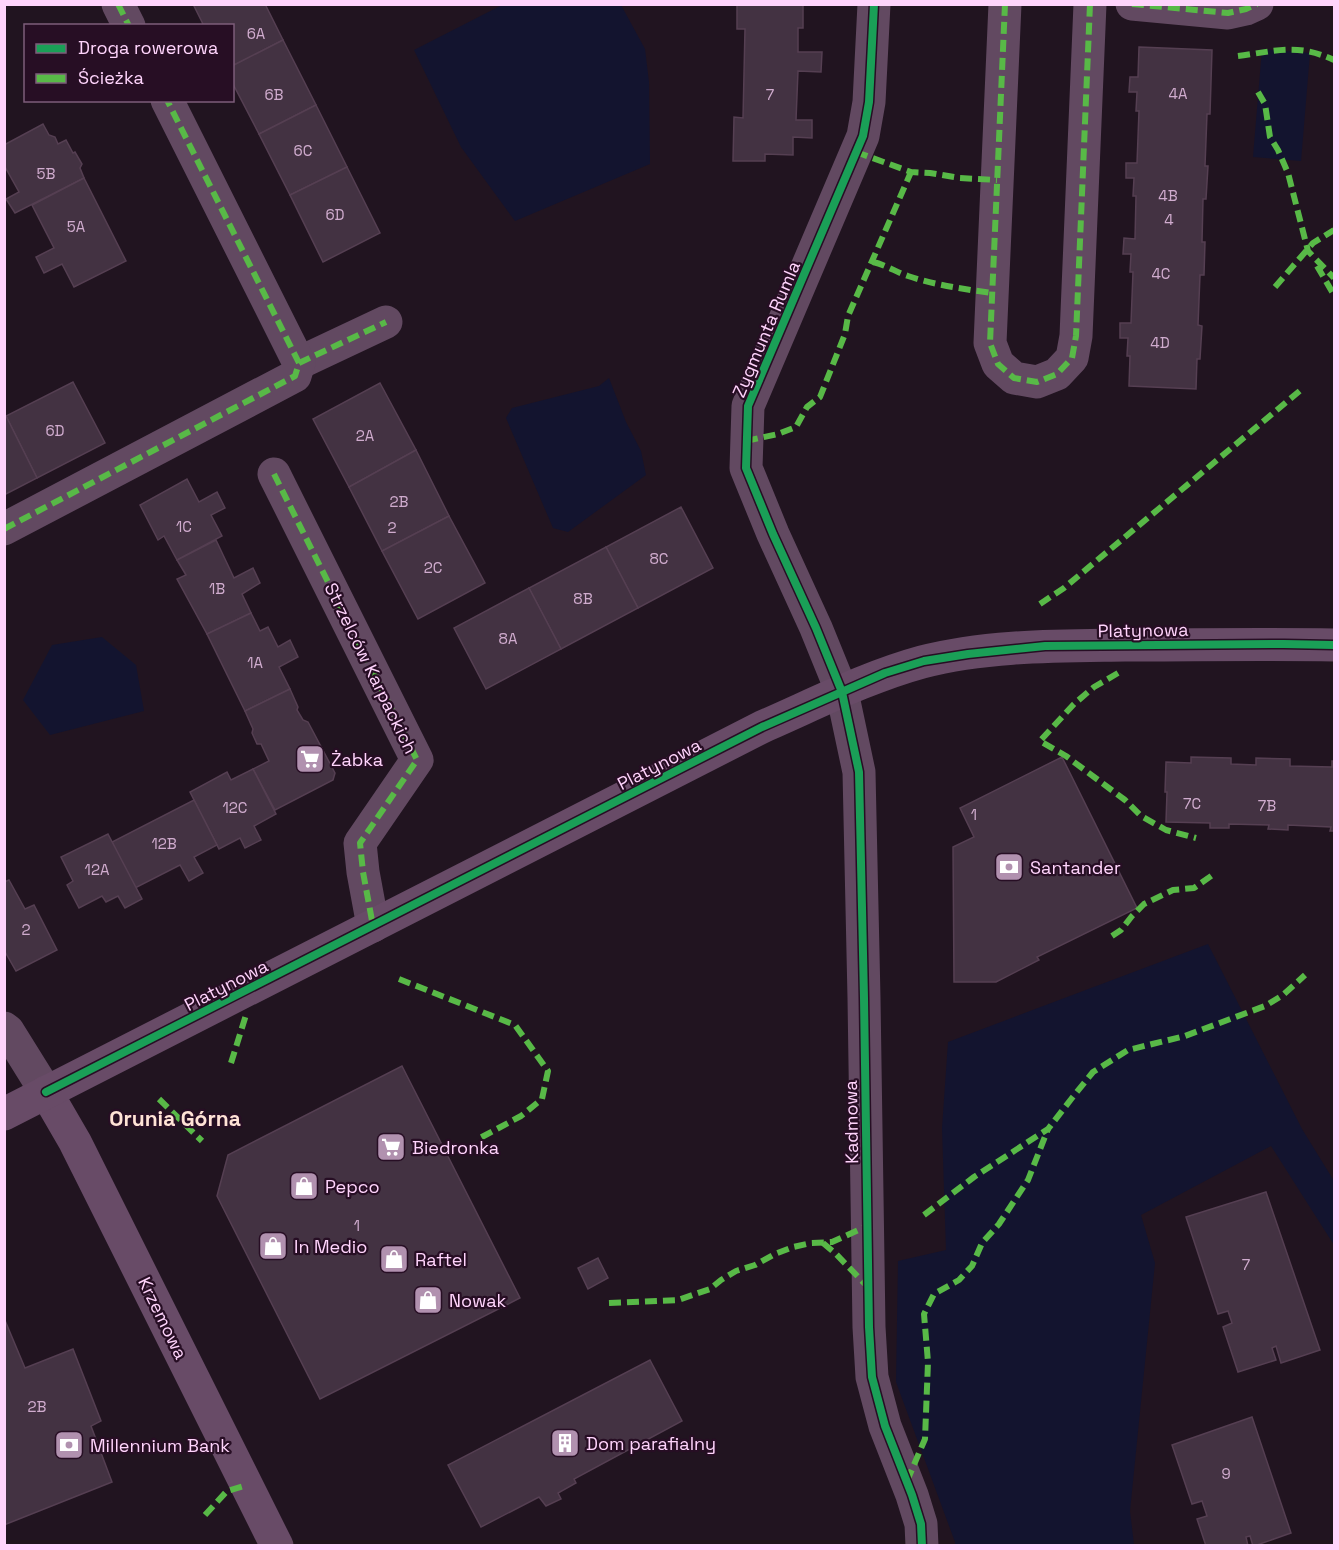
<svg xmlns="http://www.w3.org/2000/svg" width="1339" height="1550" font-family="'Space Grotesk',sans-serif">
  <style>
    .green { fill: #13142f }
    .building { fill: #433242; stroke: #553f52; stroke-width: 1.5 }
    .lines { fill: none; stroke-linecap: round; stroke-linejoin: round }
    .street { stroke: #624961; stroke-width: 33 }
    .secondary { stroke: #684b67; stroke-width: 33 }
    .quiet { stroke: #58b947; stroke-width: 6; stroke-dasharray: 12 6; stroke-linecap: butt }
    .cycleway-casing { stroke: #270e24; stroke-width: 11 }
    .cycleway { stroke: #1a9f57; stroke-width: 8 }
    .labels { text-anchor: middle; dominant-baseline: central; stroke-width: 4.5; stroke-linejoin: round; paint-order: stroke }
    .number-label { font-size: 15px; fill: #d0acce }
    .street-label { font-size: 18px; fill: #ffd4fc; stroke: #270e24 }
    .poi-label { font-size: 18px; fill: #ffd4fc; stroke: #270e24; text-anchor: start }
    .quarter-label { font-size: 21px; font-weight: bold; fill: #ffe3d6; stroke: #270e24 }
  </style>
  <rect width="100%" height="100%" fill="#211420"/>
  <!-- green -->
  <g class="green">
    <polygon points="504,4 621,5 645,49 649,82 650,164 515,221 461,147 414,50"/>
    <polygon points="1262,49 1310,53 1301,161 1253,157"/>
    <polygon points="609,378 626,422 641,451 646,475 568,532 553,528 506,418 512,408 599,386"/>
    <polygon points="102,637 136,665 144,711 50,735 23,700 52,645"/>
    <polygon points="1208,944 1302,1129 1334,1181 1334,1245 1271,1146 1141,1215 1155,1263 1130,1511 1134,1545 955,1545 955,1542 896,1382 898,1261 946,1250 942,1128 948,1042"/>
  </g>
  <!-- building -->
  <g class="building">
    <polygon points="193,4 265,4 283,40 232,66 232,26 204,26"/>
    <polygon points="737,4 803,4 803,28 798,28 798,52 822,52 821,72 798,71 796,120 812,120 812,138 793,137 793,155 765,154 765,161 733,161 734,117 743,118 745,29 737,29"/>
    <polygon points="283,40 316,105 259,134 232,82 232,66"/>
    <polygon points="1139,47 1212,50 1210,114 1207,114 1205,166 1208,166 1206,199 1203,199 1202,242 1205,242 1204,275 1200,275 1198,325 1202,326 1200,359 1197,359 1196,389 1129,386 1130,356 1127,356 1128,338 1120,338 1120,323 1131,323 1133,272 1130,272 1131,254 1123,254 1124,238 1135,239 1136,196 1133,196 1134,178 1126,178 1126,163 1137,163 1139,111 1136,111 1137,92 1129,92 1130,77 1138,77"/>
    <polygon points="316,105 347,167 290,195 259,134"/>
    <polygon points="43,124 49,135 55,137 58,144 66,140 73,153 75,152 82,164 80,168 84,178 15,213 6,199 19,192 4,165 4,145"/>
    <polygon points="347,167 380,233 323,262 290,195"/>
    <polygon points="84,178 126,261 74,287 62,264 44,273 36,257 54,248 32,205"/>
    <polygon points="73,382 105,443 37,478 6,416"/>
    <polygon points="380,383 416,450 349,487 313,419"/>
    <polygon points="6,416 37,478 4,495 4,417"/>
    <polygon points="416,450 449,516 382,551 349,487"/>
    <polygon points="187,479 199,502 217,492 225,508 211,515 222,536 177,560 164,536 158,540 140,505"/>
    <polygon points="681,507 713,568 638,608 606,547"/>
    <polygon points="449,516 485,583 418,619 382,551"/>
    <polygon points="216,540 234,578 253,568 260,583 242,594 251,613 207,634 177,579 186,575 177,560"/>
    <polygon points="606,547 638,608 561,649 529,588"/>
    <polygon points="529,588 561,649 486,689 454,628"/>
    <polygon points="251,613 260,631 268,627 278,647 290,640 298,657 279,667 290,689 245,711 207,634"/>
    <polygon points="290,689 298,707 297,710 303,720 308,722 335,773 333,780 275,810 253,769 269,761 261,744 257,744 252,733 253,729 245,711"/>
    <polygon points="1062,757 1137,908 1037,957 1039,960 996,982 954,982 953,847 974,837 960,808"/>
    <polygon points="1191,757 1231,758 1231,764 1256,765 1256,758 1290,759 1290,766 1332,767 1332,761 1334,761 1334,831 1330,831 1331,827 1288,825 1288,830 1268,829 1269,825 1229,824 1229,828 1210,828 1210,823 1166,822 1167,792 1165,792 1166,762 1191,763"/>
    <polygon points="253,769 276,814 254,826 261,840 245,848 240,838 219,849 190,792 227,772 231,780"/>
    <polygon points="194,800 217,845 194,857 203,873 189,881 180,865 135,888 112,842"/>
    <polygon points="108,834 142,899 125,908 118,896 106,902 102,896 79,908 67,885 73,881 61,857"/>
    <polygon points="9,880 25,909 34,905 57,950 16,971 4,950 4,882"/>
    <polygon points="402,1066 520,1298 320,1399 217,1196 228,1155"/>
    <polygon points="1266,1192 1320,1350 1281,1363 1276,1346 1272,1348 1276,1360 1238,1372 1223,1327 1232,1323 1228,1311 1218,1314 1186,1217"/>
    <polygon points="598,1258 608,1278 588,1289 578,1268"/>
    <polygon points="4,1318 25,1368 73,1349 101,1421 91,1426 112,1482 4,1525"/>
    <polygon points="650,1360 682,1421 574,1479 576,1483 558,1493 561,1499 546,1506 539,1497 481,1527 448,1465"/>
    <polygon points="1252,1417 1291,1533 1254,1546 1253,1546 1250,1536 1246,1537 1248,1546 1206,1546 1197,1519 1207,1516 1202,1501 1192,1504 1172,1445"/>
  </g>
  <g class="lines">
    <!-- street -->
    <g class="street">
      <polyline points="118,4 129,26"/>
      <polyline points="874,4 869,102 863,136 748,406 746,468 773,534 816,628 842,692 859,772 864,998 869,1327 872,1377 885,1426 912,1495 921,1524 922,1546"/>
      <polyline points="1005,4 990,343 998,364 1014,378 1037,382 1057,374 1072,358 1076,336 1090,4"/>
      <polyline points="1132,4 1228,13 1246,9 1257,4"/>
      <polyline points="299,363 386,322"/>
      <polyline points="274,474 417,760 360,843 363,872 373,926"/>
      <polyline points="4,529 295,376 299,363 167,100"/>
      <polyline points="4,1028 8,1031 46,1092"/>
    </g>
    <!-- secondary -->
    <g class="secondary">
      <polyline points="46,1092 75,1142 277,1546"/>
      <path d="M4 1114 762 727C815 704 867 677 922 662 987 645 1059 646 1125 645 1195 645 1265 644 1334 645"/>
    </g>
    <!-- quiet -->
    <g class="quiet">
      <polyline points="118,4 129,26"/>
      <polyline points="1005,4 990,343 998,364 1014,378 1037,382 1057,374 1072,358 1076,336 1090,4"/>
      <polyline points="1132,4 1228,13 1246,9 1257,4"/>
      <path d="M1238 56C1277 51 1297 43 1334 60"/>
      <polyline points="1258,92 1265,104 1270,137 1278,150 1288,173 1308,251 1334,278"/>
      <polyline points="856,152 911,172 930,173 960,178 997,180"/>
      <path d="M873 262C886 265 896 272 908 276 935 285 963 289 992 293"/>
      <polyline points="1317,266 1334,295"/>
      <polyline points="1275,287 1313,243 1334,230"/>
      <polyline points="299,363 386,322"/>
      <polyline points="746,441 778,434 796,427 807,407 820,397 845,334 848,316 911,172"/>
      <polyline points="274,474 417,760 360,843 363,872 373,926"/>
      <polyline points="4,529 295,376 299,363 167,100"/>
      <polyline points="1040,604 1064,588 1302,389"/>
      <polyline points="1118,673 1094,687 1074,704 1040,741 1066,756 1125,800 1141,816 1166,830 1196,838"/>
      <polyline points="1112,936 1121,930 1132,916 1144,904 1173,890 1194,888 1214,874"/>
      <polyline points="399,979 515,1025 548,1071 542,1099 521,1116 480,1138"/>
      <polyline points="231,1063 246,1015"/>
      <polyline points="159,1099 202,1141"/>
      <polyline points="924,1215 974,1177 1048,1129 1072,1098 1093,1072 1128,1050 1185,1036 1265,1006 1283,995 1305,975"/>
      <polyline points="823,1243 835,1253 868,1287"/>
      <polyline points="609,1303 678,1300 710,1289 721,1280 736,1271 755,1265 775,1254 793,1247 811,1243 832,1242 867,1226"/>
      <polyline points="907,1481 925,1439 928,1362 924,1314 934,1294 959,1280 972,1266 982,1243 999,1224 1028,1180 1048,1129"/>
      <polyline points="205,1515 227,1491 247,1485"/>
    </g>
    <!-- cycleway casing -->
    <g class="cycleway-casing">
      <g id="cycleway">
        <polyline points="874,4 869,102 863,136 748,406 746,468 773,534 816,628 842,692 859,772 864,998 869,1327 872,1377 885,1426 912,1495 921,1524 922,1546"/>
        <polyline points="46,1092 762,727 885,673 924,661 968,654 1045,646 1284,644 1334,645"/>
      </g>
    </g>
    <!-- cycleway -->
    <use href="#cycleway" class="cycleway"/>
  </g>
  <!-- icons -->
  <defs>
    <g id="supermarket-square" transform="scale(1.5)"><rect x="-9" y="-9" width="18" height="18" rx="4" fill="#b191af" stroke="#270e24"/><path d="M-6-5.5h2.5l.6 2H6L4.5 2H-2.5L-4.4-4H-6ZM-1.5 3.2a1.3 1.3 0 1 0 .1 0ZM3 3.2a1.3 1.3 0 1 0 .1 0Z" fill="#fff"/></g>
    <g id="bank-square" transform="scale(1.5)"><rect x="-9" y="-9" width="18" height="18" rx="4" fill="#b191af" stroke="#270e24"/><path d="M-6-4H6V4H-6ZM0-2.3a2.3 2.3 0 1 0 0 4.6a2.3 2.3 0 1 0 0-4.6Z" fill="#fff"/></g>
    <g id="shop-square" transform="scale(1.5)"><rect x="-9" y="-9" width="18" height="18" rx="4" fill="#b191af" stroke="#270e24"/><path d="M-5-2.5h2.3a2.7 3.5 0 0 1 5.4 0H5L5.5 6h-11ZM-1.5-2.5h3a1.5 2.3 0 0 0-3 0Z" fill="#fff"/></g>
    <g id="building-square" transform="scale(1.5)"><rect x="-9" y="-9" width="18" height="18" rx="4" fill="#b191af" stroke="#270e24"/><path d="M-4-6H4V6H1V3H-1V6H-4ZM-2.5-4.3h1.7v1.8h-1.7ZM.8-4.3h1.7v1.8H.8ZM-2.5-1h1.7V.8h-1.7ZM.8-1h1.7V.8H.8Z" fill="#fff"/></g>
  </defs>
  <g fill-rule="evenodd">
    <use href="#supermarket-square" x="310" y="759"/>
    <use href="#bank-square" x="1009" y="867"/>
    <use href="#supermarket-square" x="391" y="1147"/>
    <use href="#shop-square" x="304" y="1186"/>
    <use href="#shop-square" x="273" y="1246"/>
    <use href="#shop-square" x="394" y="1259"/>
    <use href="#shop-square" x="428" y="1300"/>
    <use href="#building-square" x="565" y="1443"/>
    <use href="#bank-square" x="69" y="1445"/>
  </g>
  <g class="labels">
    <!-- number labels -->
    <g class="number-label">
      <text x="256" y="33">6A</text>
      <text x="1178" y="93">4A</text>
      <text x="274" y="94">6B</text>
      <text x="770" y="94">7</text>
      <text x="303" y="150">6C</text>
      <text x="46" y="173">5B</text>
      <text x="1168" y="195">4B</text>
      <text x="335" y="214">6D</text>
      <text x="1169" y="219">4</text>
      <text x="76" y="226">5A</text>
      <text x="1161" y="273">4C</text>
      <text x="1160" y="342">4D</text>
      <text x="55" y="430">6D</text>
      <text x="365" y="435">2A</text>
      <text x="399" y="501">2B</text>
      <text x="184" y="526">1C</text>
      <text x="392" y="527">2</text>
      <text x="659" y="558">8C</text>
      <text x="433" y="567">2C</text>
      <text x="217" y="588">1B</text>
      <text x="583" y="598">8B</text>
      <text x="508" y="638">8A</text>
      <text x="255" y="662">1A</text>
      <text x="1192" y="803">7C</text>
      <text x="1267" y="805">7B</text>
      <text x="235" y="807">12C</text>
      <text x="974" y="814">1</text>
      <text x="164" y="843">12B</text>
      <text x="97" y="869">12A</text>
      <text x="26" y="929">2</text>
      <text x="357" y="1225">1</text>
      <text x="1246" y="1264">7</text>
      <text x="37" y="1406">2B</text>
      <text x="1226" y="1473">9</text>
    </g>
    <!-- street labels -->
    <g class="street-label">
      <text transform="translate(766 329) rotate(-67)">Zygmunta Rumla</text>
      <text transform="translate(1143 630) rotate(-1)">Platynowa</text>
      <text transform="translate(371 668) rotate(64)">Strzelców Karpackich</text>
      <text transform="translate(659 764) rotate(-27)">Platynowa</text>
      <text transform="translate(226 985) rotate(-27)">Platynowa</text>
      <text transform="translate(851 1122) rotate(-91)">Kadmowa</text>
      <text transform="translate(163 1318) rotate(64)">Krzemowa</text>
    </g>
    <!-- poi labels -->
    <g class="poi-label">
      <text x="331" y="759">Żabka</text>
      <text x="1030" y="867">Santander</text>
      <text x="412" y="1147">Biedronka</text>
      <text x="325" y="1186">Pepco</text>
      <text x="294" y="1246">In Medio</text>
      <text x="415" y="1259">Raftel</text>
      <text x="449" y="1300">Nowak</text>
      <text x="586" y="1443">Dom parafialny</text>
      <text x="90" y="1445">Millennium Bank</text>
    </g>
    <!-- quarter labels -->
    <g class="quarter-label">
      <text x="175" y="1118">Orunia Górna</text>
    </g>
  </g>
  <!-- border -->
  <rect width="1339" height="1550" fill="none" stroke="#ffd4fc" stroke-width="12"/>
  <!-- legend -->
  <rect x="24" y="24" width="210" height="78" fill="#270e24" stroke="#7d5d7a" stroke-width="1.5"/>
  <rect x="36" y="44" width="30" height="9" fill="#1a9f57" stroke="#7d5d7a" stroke-width="1.5"/>
  <text x="78" y="54" font-size="18" fill="#ffd4fc">Droga rowerowa</text>
  <rect x="36" y="74" width="30" height="9" fill="#58b947" stroke="#7d5d7a" stroke-width="1.5"/>
  <text x="78" y="84" font-size="18" fill="#ffd4fc">Ścieżka</text>
</svg>
